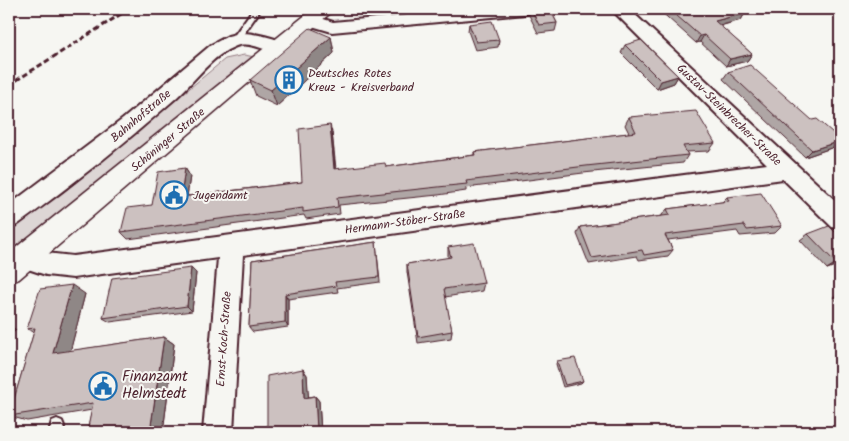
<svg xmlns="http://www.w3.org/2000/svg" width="849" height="441" font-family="Kalam,sans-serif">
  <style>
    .green { fill: #ddd6d5; stroke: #947a80 }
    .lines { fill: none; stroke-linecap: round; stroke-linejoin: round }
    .service-casing { stroke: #4a1f2b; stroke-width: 4 }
    .minor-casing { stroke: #4a1f2b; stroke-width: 4 }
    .secondary-casing { stroke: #4a1f2b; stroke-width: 3 }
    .service { fill: #f6f6f2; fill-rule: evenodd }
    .minor { fill: #f6f6f2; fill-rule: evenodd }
    .secondary { fill: #f6f6f2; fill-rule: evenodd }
    .rail { stroke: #4a1f2b; stroke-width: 3; stroke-dasharray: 5.5 3; stroke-linecap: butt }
    .wall { fill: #afa6a5; stroke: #4a1f2b }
    .shaded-wall { fill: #8f8786; stroke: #4a1f2b }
    .building { fill: #ccc1c0; stroke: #4a1f2b }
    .labels { text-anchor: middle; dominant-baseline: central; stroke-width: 4; stroke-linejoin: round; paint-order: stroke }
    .poi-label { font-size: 12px; fill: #4a1f2b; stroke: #f6f6f2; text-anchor: start }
    .street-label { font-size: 12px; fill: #4a1f2b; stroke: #f6f6f2 }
    .near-poi-label { font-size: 15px; fill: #4a1f2b; stroke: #f6f6f2; text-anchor: start }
  </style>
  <rect width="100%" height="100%" fill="#f6f6f2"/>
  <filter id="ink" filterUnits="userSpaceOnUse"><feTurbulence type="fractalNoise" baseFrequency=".02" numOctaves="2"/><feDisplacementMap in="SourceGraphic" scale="10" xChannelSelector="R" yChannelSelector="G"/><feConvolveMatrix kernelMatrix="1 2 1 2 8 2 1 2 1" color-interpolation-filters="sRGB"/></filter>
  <g filter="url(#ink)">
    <!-- green -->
    <polygon class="green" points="244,55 255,57 9,252 9,228 65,191 225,59"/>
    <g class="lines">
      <!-- service casing -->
      <g class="service-casing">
        <g id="service">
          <polygon points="253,9 261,9 238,42 232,42 231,40"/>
          <polygon points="57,419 62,421 64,426 63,432 49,432 52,421"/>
        </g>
      </g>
      <!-- minor casing -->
      <g class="minor-casing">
        <g id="minor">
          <polygon points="472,9 533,9 531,13 525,14 332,32 305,24 302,20 305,16 311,15 333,22"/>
          <polygon points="611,9 629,9 840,205 840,230 832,227 783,179 243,255 233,432 203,432 218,258 73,278 46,275 16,265 13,257 16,249 25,246 46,253 73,256 767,164"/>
          <path d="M240 33C251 33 281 37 287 47L284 51C268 55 253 40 236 46 212 55 195 81 176 98 125 143 72 185 17 225L9 228V205L123 119 211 45 228 36Z"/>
        </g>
      </g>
      <!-- secondary casing -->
      <g class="secondary-casing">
        <polygon id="secondary" points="313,9 335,9 19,279 9,283 9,253"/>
      </g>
      <!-- service -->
      <use href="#service" class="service"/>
      <!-- minor -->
      <use href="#minor" class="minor"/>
      <!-- secondary -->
      <use href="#secondary" class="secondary"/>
      <!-- rail -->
      <polyline class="rail" points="9,85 129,9"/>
    </g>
    <!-- wall -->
    <g class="wall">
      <polygon points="357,9 385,9 377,16"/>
      <polygon points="530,9 550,9 557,23 555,31 538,33 529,15"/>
      <polygon points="658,9 740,9 745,13 741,20 720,26 752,54 747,61 726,66 700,42 696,43"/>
      <polygon points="469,24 499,40 498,47 475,50 468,31"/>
      <polygon points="331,37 334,53 277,106 256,96 250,80"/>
      <polygon points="625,45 678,76 674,83 657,89 621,53"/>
      <polygon points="728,72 834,147 805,157 723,79"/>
      <polygon points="629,117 715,143 709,151 686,152 688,155 683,163 583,173 466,188 466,191 438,195 339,205 340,214 306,219 304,215 128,239 121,232 152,205 185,168 190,176 187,196 302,182 332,132 336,169 386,167 474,155 474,152 629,133 625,125"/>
      <polygon points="727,197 782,226 775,233 740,236 737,231 668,240 673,250 668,256 639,260 637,256 589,264 577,234 580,227 662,216 662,215 667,209 722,202"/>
      <polygon points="808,234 840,264 827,269 800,240"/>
      <polygon points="376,242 380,282 337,288 338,292 288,299 288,327 253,332 249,327 252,260"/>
      <polygon points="448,247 484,283 482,291 445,297 452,331 451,338 418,343 407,272 407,264 448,258"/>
      <polygon points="196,273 192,311 110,322 103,318"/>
      <polygon points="840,293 840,305 833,297"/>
      <polygon points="85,294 70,351 164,337 174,344 163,432 87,432 92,410 27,421 9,416 34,332 27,329"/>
      <polygon points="557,361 583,381 581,383 563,387 556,364"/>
      <polygon points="303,369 307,375 308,397 315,396 319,401 321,432 267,432"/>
    </g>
    <!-- shaded-wall -->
    <g class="shaded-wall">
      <polygon points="377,9 385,9 377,16"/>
      <polygon points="745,13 741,20 711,28 715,21"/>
      <polygon points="704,35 700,42 696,43 700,36"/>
      <polygon points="331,37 334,53 277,106 271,90"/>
      <polygon points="752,54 747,61 726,66 730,59"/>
      <polygon points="678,76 674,83 657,89 661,81"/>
      <polygon points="330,125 332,132 336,177 334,169"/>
      <polygon points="840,141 834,147 805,157 812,150"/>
      <polygon points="185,168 190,176 186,204 181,197"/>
      <polygon points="840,262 840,264 827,269 836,263"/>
      <polygon points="191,268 196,273 192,311 187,306"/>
      <polygon points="72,285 85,294 68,360 53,353"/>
      <polygon points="285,294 288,299 288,327 285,322"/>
      <polygon points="9,324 16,330 9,337"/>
      <polygon points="164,337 174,344 163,432 150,432"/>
      <polygon points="303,369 307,375 309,403 304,398"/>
      <polygon points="315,396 319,401 321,432 320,432 317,430"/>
    </g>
    <!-- building -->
    <g class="building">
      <polygon points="531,9 550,9 557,23 539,25"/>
      <polygon points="669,9 740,9 745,13 715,21 752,54 730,59 704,35 700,36"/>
      <polygon points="492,21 499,40 476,42 469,24"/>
      <polygon points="310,28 331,37 271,90 250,80"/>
      <polygon points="641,40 678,76 661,81 625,45"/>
      <polygon points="750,65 812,120 817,119 840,139 840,141 812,150 728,72"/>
      <polygon points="696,111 715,143 683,146 688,155 586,166 466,181 467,184 438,187 337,198 338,207 303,212 303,208 121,232 127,208 152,205 158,172 185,168 181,197 302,182 299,129 330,125 334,169 385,163 386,167 475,155 474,152 636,132 629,117"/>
      <polygon points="761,193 782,226 747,230 744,225 665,235 673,250 644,255 642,250 592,258 580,227 670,215 667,209 729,201 727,197"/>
      <polygon points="829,226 840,237 840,262 836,263 808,234"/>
      <polygon points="376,242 379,277 335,282 336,286 285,294 285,322 249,327 252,260"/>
      <polygon points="474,243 484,283 444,289 452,331 418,337 407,264 451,257 448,247"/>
      <polygon points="191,268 187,306 103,318 112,278"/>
      <polygon points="72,285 53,353 164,337 150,432 87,432 93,403 9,416 35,328 27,329 40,289"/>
      <polygon points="575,358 583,381 565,385 557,361"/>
      <polygon points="303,369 304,398 315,396 317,430 305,432 267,432 267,376"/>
    </g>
  </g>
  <!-- icons -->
  <defs>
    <g id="building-ring" transform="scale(1.4375)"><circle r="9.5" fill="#f6f6f2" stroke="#1f6fb2" stroke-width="1.5"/><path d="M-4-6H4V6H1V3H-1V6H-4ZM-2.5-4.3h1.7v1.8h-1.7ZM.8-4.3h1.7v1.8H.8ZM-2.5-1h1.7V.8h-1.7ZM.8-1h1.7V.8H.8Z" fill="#1f6fb2"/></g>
    <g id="civic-ring" transform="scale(1.4375)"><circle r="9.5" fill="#f6f6f2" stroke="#1f6fb2" stroke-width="1.5"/><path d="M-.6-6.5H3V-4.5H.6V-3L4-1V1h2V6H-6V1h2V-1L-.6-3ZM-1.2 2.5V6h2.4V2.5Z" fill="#1f6fb2"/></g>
  </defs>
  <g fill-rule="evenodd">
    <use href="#building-ring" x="289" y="80"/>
    <use href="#civic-ring" x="174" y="195"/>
    <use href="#civic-ring" x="103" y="386"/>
  </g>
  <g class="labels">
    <!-- poi labels -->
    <g class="poi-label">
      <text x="308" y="73">Deutsches Rotes<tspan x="308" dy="14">Kreuz - Kreisverband</tspan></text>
      <text x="193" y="195">Jugendamt</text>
    </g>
    <!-- street labels -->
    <g class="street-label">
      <text transform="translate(729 115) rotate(44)">Gustav-Steinbrecher-Straße</text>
      <text transform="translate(141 116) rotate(-40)">Bahnhofstraße</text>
      <text transform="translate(168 140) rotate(-40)">Schöninger Straße</text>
      <text transform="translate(405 222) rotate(-8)">Hermann-Stöber-Straße</text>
      <text transform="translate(224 339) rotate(-86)">Ernst-Koch-Straße</text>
    </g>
    <!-- near-poi labels -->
    <g class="near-poi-label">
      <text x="122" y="377">Finanzamt<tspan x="122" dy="17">Helmstedt</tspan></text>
    </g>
  </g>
  <!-- margin -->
  <rect width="849" height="441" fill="none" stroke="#f6f6f2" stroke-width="30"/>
  <rect x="15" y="15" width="819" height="411" fill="none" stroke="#4a1f2b" stroke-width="2" filter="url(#ink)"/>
</svg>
